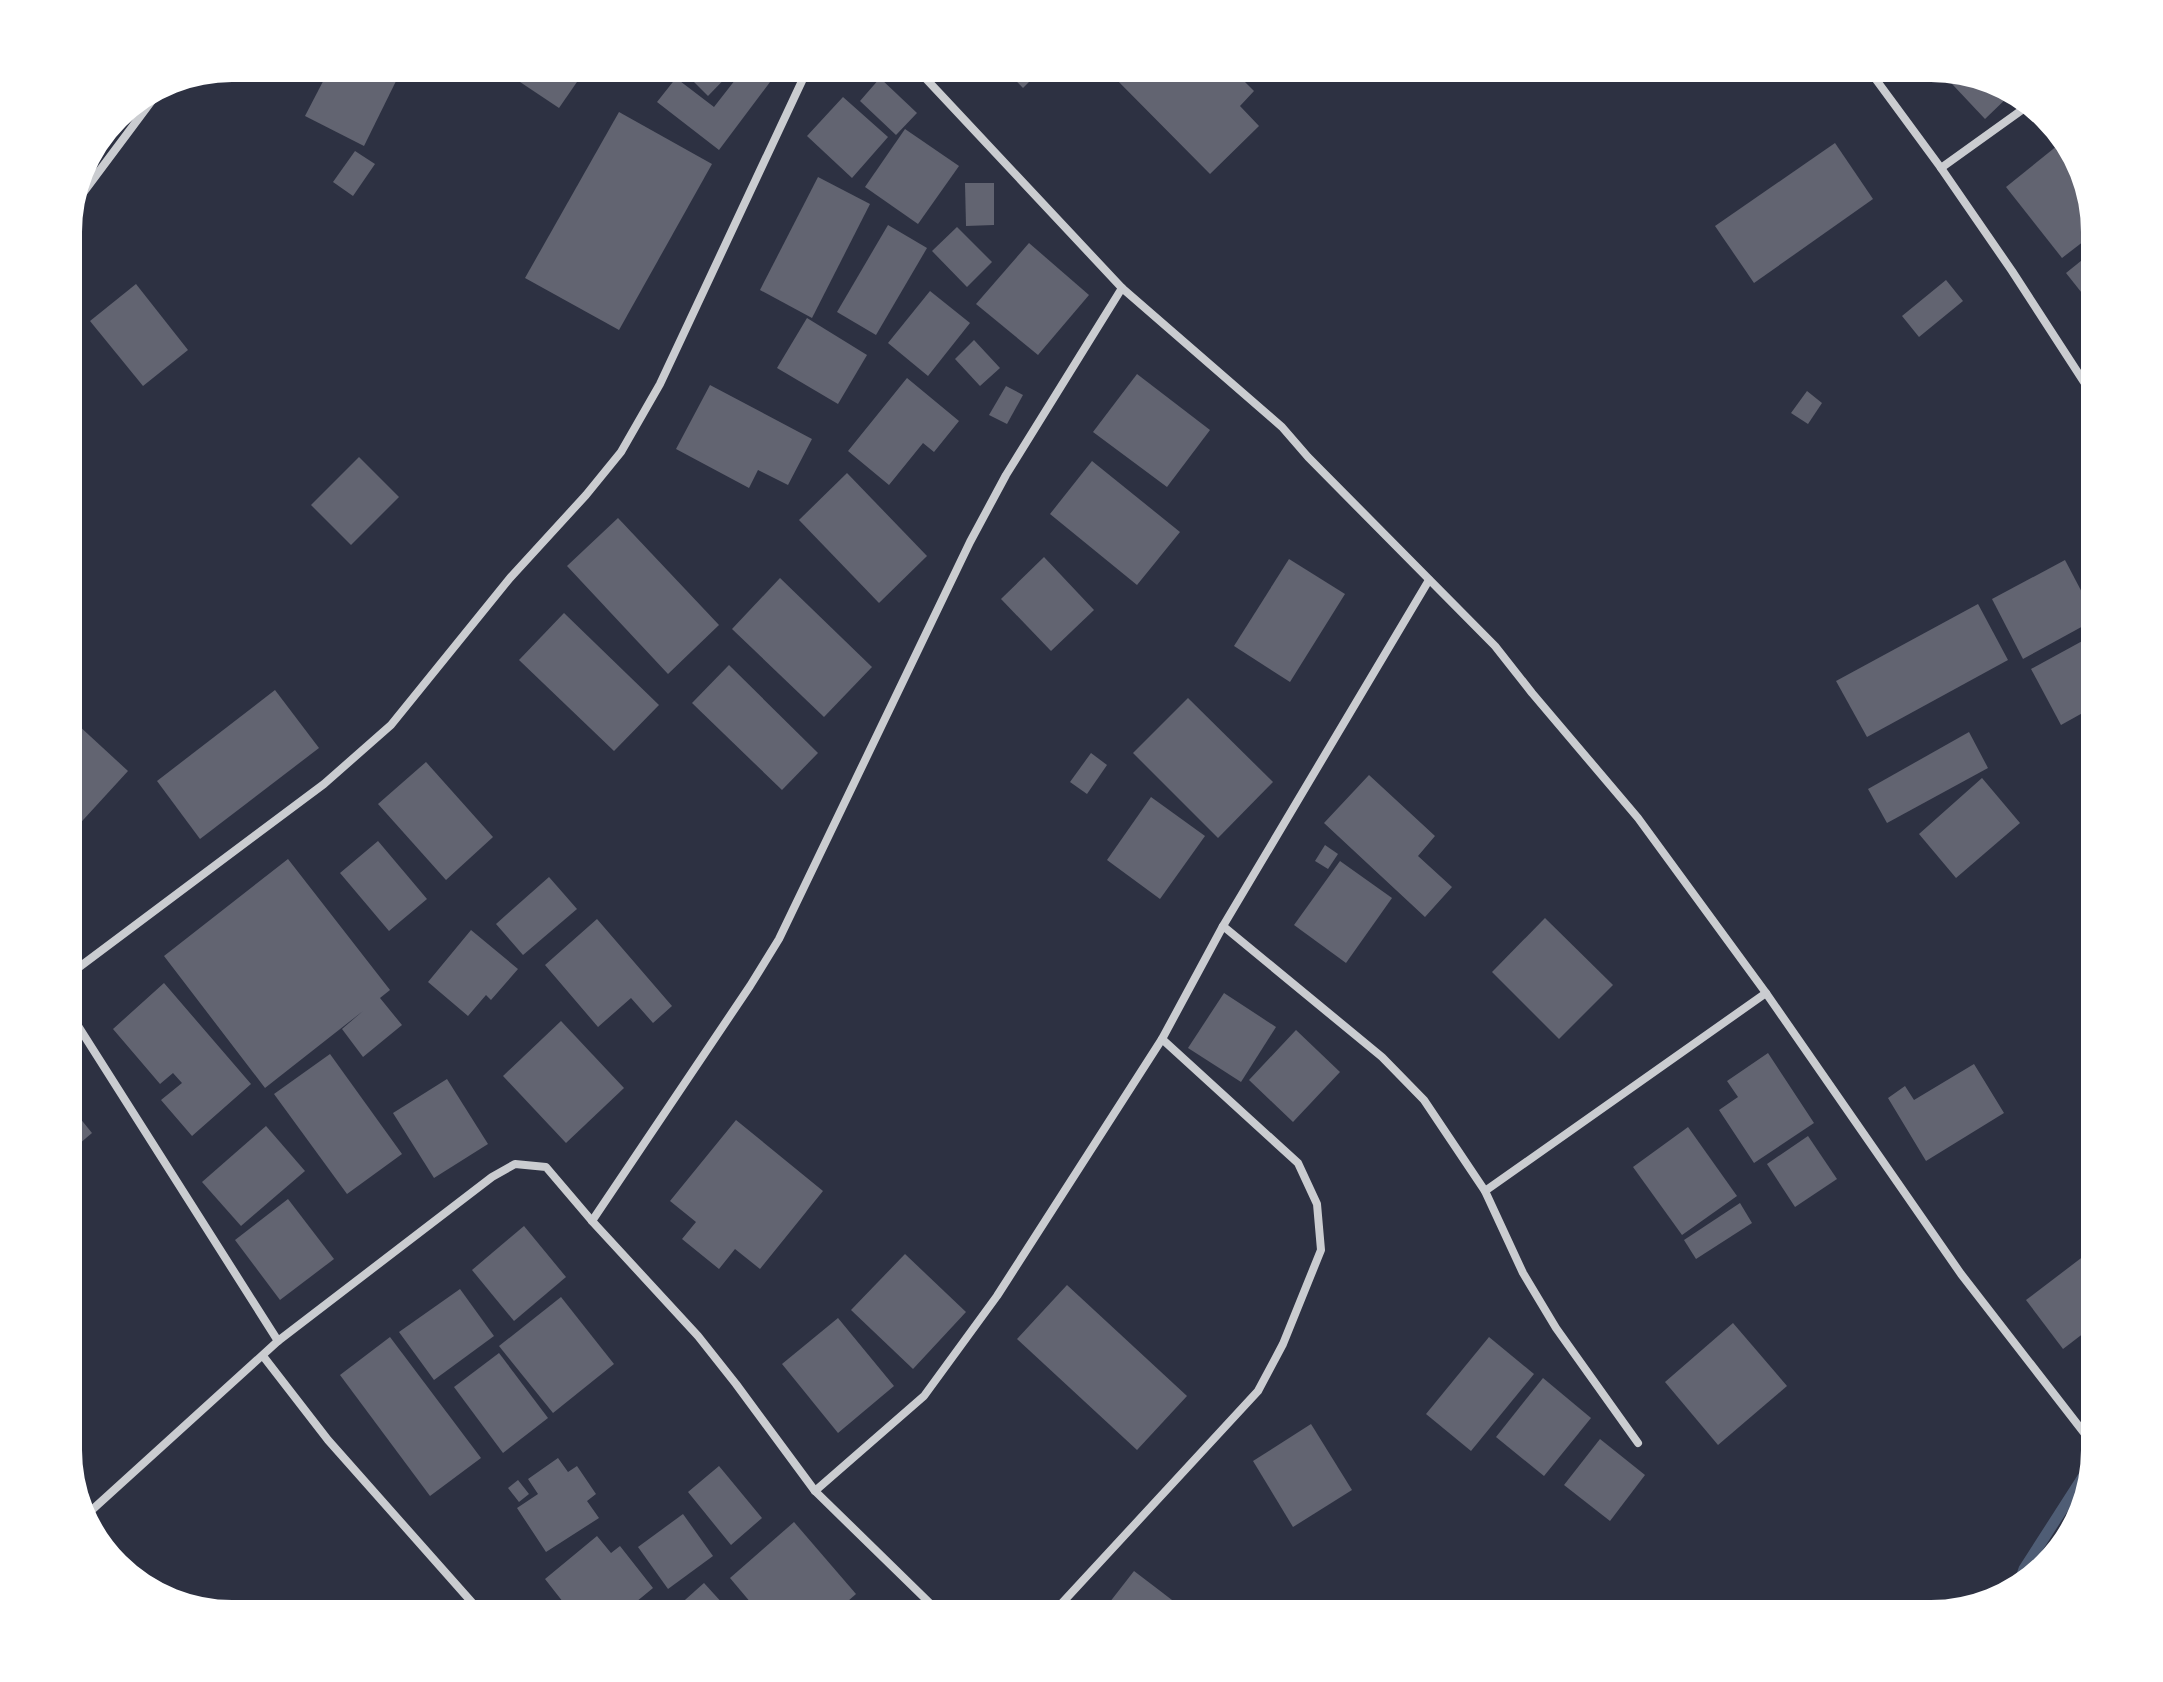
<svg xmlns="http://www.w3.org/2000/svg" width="2163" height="1682" font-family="'Noto Sans',sans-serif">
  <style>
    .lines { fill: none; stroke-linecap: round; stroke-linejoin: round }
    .stream { stroke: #4f5d75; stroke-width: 11 }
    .building { fill: #626471 }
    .minor { stroke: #caccd0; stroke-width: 8 }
    .rim { fill: none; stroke: #fff; stroke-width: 4 }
  </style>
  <rect width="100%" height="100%" fill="#2d3142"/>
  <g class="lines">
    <!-- stream -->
    <polyline class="stream" points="2017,1589 2024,1569 2092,1463"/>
  </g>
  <!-- building -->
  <g class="building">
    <polygon points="331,66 386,66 400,73 364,146 305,116"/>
    <polygon points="496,66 588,66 559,108"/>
    <polygon points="678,66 737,66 708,96"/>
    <polygon points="746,66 782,66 719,150 657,102 676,78 714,107"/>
    <polygon points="1002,66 1045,66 1023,88"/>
    <polygon points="1115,66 1229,66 1254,91 1240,106 1259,126 1210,174 1109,72"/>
    <polygon points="1937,68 2012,93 1985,119"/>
    <polygon points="880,78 917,113 896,135 860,101"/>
    <polygon points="843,97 888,137 852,178 807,136"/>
    <polygon points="619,112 712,164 619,330 525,278"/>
    <polygon points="905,129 959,166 918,224 865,187"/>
    <polygon points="2063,141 2081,163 2097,231 2062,258 2006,187"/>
    <polygon points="1835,143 1873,199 1754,283 1715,226"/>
    <polygon points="355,151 375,164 353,196 333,182"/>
    <polygon points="818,177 870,204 812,318 760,290"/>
    <polygon points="965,183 994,183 994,225 966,226"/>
    <polygon points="888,225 927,248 876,335 837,312"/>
    <polygon points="957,227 992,262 967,287 932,251"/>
    <polygon points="1029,243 1089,295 1038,355 976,304"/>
    <polygon points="2097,248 2097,312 2066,273"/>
    <polygon points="1946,280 1963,301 1919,337 1902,316"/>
    <polygon points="136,284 188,350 143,386 90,321"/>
    <polygon points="930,291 970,323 928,376 888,343"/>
    <polygon points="807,318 867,355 838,404 777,368"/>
    <polygon points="974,340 1000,368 980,386 955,359"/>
    <polygon points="1137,374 1210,430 1167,487 1093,432"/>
    <polygon points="907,378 959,421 934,452 923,443 889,485 848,451"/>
    <polygon points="710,385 812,439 788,485 758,470 749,488 676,449"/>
    <polygon points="1006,386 1023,395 1007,424 989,415"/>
    <polygon points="1807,391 1822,403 1808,424 1791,413"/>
    <polygon points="359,457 399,497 351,545 311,505"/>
    <polygon points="1092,461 1180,532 1137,585 1050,514"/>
    <polygon points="847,473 927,556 879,603 799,520"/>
    <polygon points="618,518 719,625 668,674 567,566"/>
    <polygon points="1044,557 1094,610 1051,651 1001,599"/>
    <polygon points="1289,559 1345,594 1290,682 1234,646"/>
    <polygon points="2065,560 2096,619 2023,659 1992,599"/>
    <polygon points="780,578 872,667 824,717 732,629"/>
    <polygon points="1978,604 2008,660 1867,737 1836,681"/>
    <polygon points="564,613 659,705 614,751 519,660"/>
    <polygon points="2097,633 2097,705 2061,725 2031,669"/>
    <polygon points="729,665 818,753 782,790 692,703"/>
    <polygon points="275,690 319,748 200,839 157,781"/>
    <polygon points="1188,698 1273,782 1218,838 1133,753"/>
    <polygon points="77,724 128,771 73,831 66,825 66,736"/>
    <polygon points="1969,732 1988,768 1887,823 1868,789"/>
    <polygon points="1091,753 1107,765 1087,794 1070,782"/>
    <polygon points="426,762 493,837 446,880 378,804"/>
    <polygon points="1369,775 1435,836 1418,856 1452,887 1425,917 1324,823"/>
    <polygon points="1982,778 2020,823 1956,878 1919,834"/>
    <polygon points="1151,797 1205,836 1160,899 1107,860"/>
    <polygon points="378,841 427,899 389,931 340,873"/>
    <polygon points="1325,845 1338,854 1328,869 1315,861"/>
    <polygon points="288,859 390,990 380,998 402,1025 363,1057 342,1029 363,1011 265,1088 164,956"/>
    <polygon points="1340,861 1392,898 1346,963 1294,925"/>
    <polygon points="549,877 577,909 523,955 496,924"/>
    <polygon points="1545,918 1613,985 1559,1039 1492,972"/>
    <polygon points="597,919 672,1006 653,1023 631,998 598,1027 545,965"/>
    <polygon points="471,930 518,969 491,1000 486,995 468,1016 428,982"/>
    <polygon points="164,983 251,1084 192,1136 161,1100 182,1083 173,1073 160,1084 113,1029"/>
    <polygon points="1224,993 1276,1027 1241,1082 1188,1048"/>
    <polygon points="561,1021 624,1088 566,1143 503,1076"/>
    <polygon points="1296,1030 1340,1072 1293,1122 1249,1080"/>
    <polygon points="1768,1053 1814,1123 1754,1163 1719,1110 1738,1097 1727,1081"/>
    <polygon points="330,1054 402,1154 347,1194 274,1094"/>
    <polygon points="1974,1064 2004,1113 1926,1161 1888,1098 1905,1086 1914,1100"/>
    <polygon points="447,1079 488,1144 434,1178 393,1113"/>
    <polygon points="66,1101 92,1133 66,1155"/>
    <polygon points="736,1120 823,1191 760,1269 735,1249 719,1269 682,1239 696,1222 670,1201"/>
    <polygon points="266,1126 305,1171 241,1226 202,1182"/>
    <polygon points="1688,1127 1737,1196 1682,1235 1633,1167"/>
    <polygon points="1808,1136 1837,1179 1795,1207 1767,1164"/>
    <polygon points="288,1199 334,1259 280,1300 235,1240"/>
    <polygon points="1740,1203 1752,1223 1696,1259 1684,1240"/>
    <polygon points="524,1226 566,1277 514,1321 472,1270"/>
    <polygon points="2093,1249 2097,1254 2097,1323 2063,1349 2026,1300"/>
    <polygon points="905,1254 966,1312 913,1369 851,1310"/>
    <polygon points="1067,1285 1187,1396 1137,1450 1017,1339"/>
    <polygon points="460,1289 494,1336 434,1380 399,1332"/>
    <polygon points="561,1297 614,1364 553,1413 499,1346"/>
    <polygon points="838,1318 894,1386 838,1433 782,1364"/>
    <polygon points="1733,1323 1787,1386 1718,1445 1665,1382"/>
    <polygon points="390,1337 481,1458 430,1496 340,1375"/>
    <polygon points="1489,1337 1534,1374 1471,1451 1426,1414"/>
    <polygon points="499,1353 548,1418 503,1453 454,1387"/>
    <polygon points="1543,1378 1591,1418 1544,1476 1496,1437"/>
    <polygon points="1311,1424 1352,1490 1293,1527 1253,1461"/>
    <polygon points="1600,1439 1645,1475 1610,1521 1564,1485"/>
    <polygon points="558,1458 568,1472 577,1466 596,1494 587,1501 599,1518 546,1552 517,1508 538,1494 528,1479"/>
    <polygon points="719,1466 762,1518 731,1545 688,1492"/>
    <polygon points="518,1480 529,1494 519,1502 508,1488"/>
    <polygon points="683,1514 713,1556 668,1589 638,1547"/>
    <polygon points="794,1522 856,1594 831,1616 762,1616 730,1578"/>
    <polygon points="597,1536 611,1553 620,1546 653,1588 619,1616 574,1616 545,1579"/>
    <polygon points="1134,1571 1193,1616 1099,1616"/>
    <polygon points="704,1583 734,1616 667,1616"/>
  </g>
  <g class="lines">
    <!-- minor -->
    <g class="minor">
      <polyline points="914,66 1122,288 1282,427 1308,457 1495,646 1532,693 1638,818 1766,993 1961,1274 2085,1434 2097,1446"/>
      <polyline points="1866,66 1941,168 2012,271 2097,402"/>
      <polyline points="1941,168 2033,102"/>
      <polyline points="68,213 168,79"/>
      <polyline points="1223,926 1382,1057 1424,1100 1485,1191 1523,1273 1556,1328 1638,1443"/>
      <polyline points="66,977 324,784 391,725 510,578 586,495 621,452 660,384 809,66"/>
      <polyline points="66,1007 278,1341"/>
      <polyline points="1485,1191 1766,993"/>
      <polyline points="592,1221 750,986 779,939 970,542 1006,475 1122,288"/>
      <polyline points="263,1356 328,1440 484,1616"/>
      <polyline points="815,1491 924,1396 997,1296 1162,1039 1223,926 1429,580"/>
      <polyline points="82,1519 278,1341 492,1177 515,1164 546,1167 592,1221 698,1336 736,1384 815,1491 943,1616"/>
      <polyline points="1050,1616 1258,1391 1283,1344 1321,1250 1317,1204 1298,1163 1162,1039"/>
    </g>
  </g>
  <!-- crop -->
  <path d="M0 0H2163V1682H0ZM232 80H1931A152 152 0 0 1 2083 232V1450A152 152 0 0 1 1931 1602H232A152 152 0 0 1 80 1450V232A152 152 0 0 1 232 80Z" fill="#fff" fill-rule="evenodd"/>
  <path class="rim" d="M232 80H1931A152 152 0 0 1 2083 232V1450A152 152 0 0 1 1931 1602H232A152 152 0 0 1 80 1450V232A152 152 0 0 1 232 80Z"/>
</svg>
